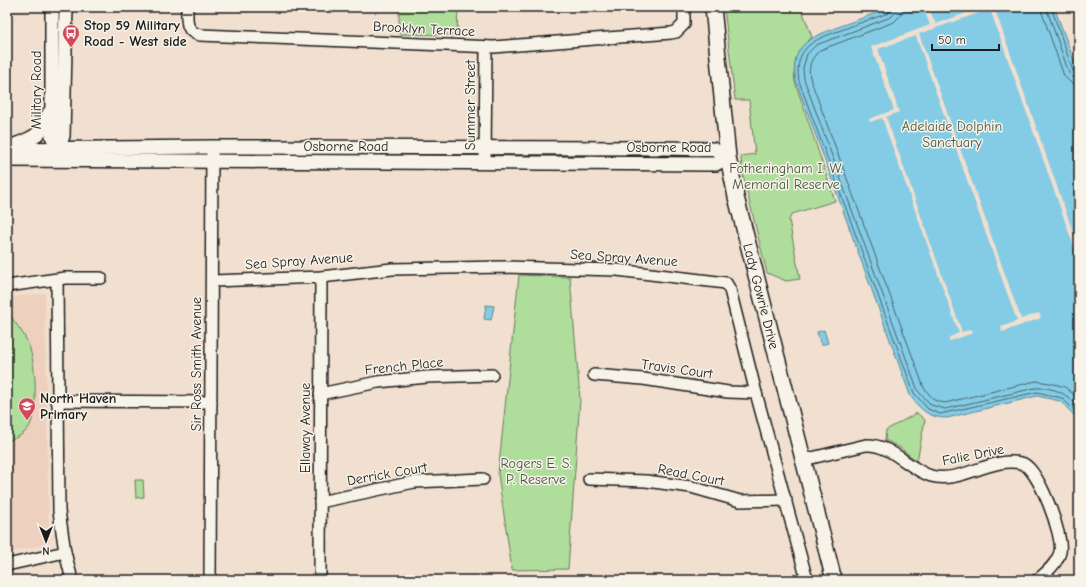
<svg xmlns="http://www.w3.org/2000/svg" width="1086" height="587" font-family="'Comic Neue',sans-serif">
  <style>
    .built { fill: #edd1be }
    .green { fill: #afdd9b; stroke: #667c5c }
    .water { fill: #84cce5; stroke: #5a8695 }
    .pier { fill: #f1dfcf }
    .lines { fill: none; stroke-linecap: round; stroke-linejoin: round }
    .shore { stroke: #46626c; stroke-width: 1 }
    .minor-casing { stroke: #1c1c1c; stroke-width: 14 }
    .tertiary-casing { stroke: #1c1c1c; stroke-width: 16 }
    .secondary-casing { stroke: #1c1c1c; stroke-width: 18 }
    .minor { stroke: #f7f3e8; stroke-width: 11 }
    .tertiary { stroke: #f7f3e8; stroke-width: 13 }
    .secondary { stroke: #f7f3e8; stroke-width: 15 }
    .labels { text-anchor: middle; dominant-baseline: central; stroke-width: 3; stroke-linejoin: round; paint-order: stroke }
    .poi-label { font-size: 14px; font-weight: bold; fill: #1c1c1c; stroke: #f7f3e8; text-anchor: start }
    .street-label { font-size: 14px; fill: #1c1c1c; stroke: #f7f3e8 }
    .park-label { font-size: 14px; fill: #485642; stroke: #f7f3e8 }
  </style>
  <rect width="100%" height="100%" fill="#f1dfcf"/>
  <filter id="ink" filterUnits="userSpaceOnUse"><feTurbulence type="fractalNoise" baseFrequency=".025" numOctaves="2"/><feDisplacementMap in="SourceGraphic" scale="8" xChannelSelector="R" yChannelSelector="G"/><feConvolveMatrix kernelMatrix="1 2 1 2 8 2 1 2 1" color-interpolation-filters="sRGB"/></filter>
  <g filter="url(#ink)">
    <!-- built -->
    <polygon class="built" points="45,293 49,544 7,553 7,298"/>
    <!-- green -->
    <g class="green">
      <polygon points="399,7 458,7 457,35 399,34"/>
      <path d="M724 7H801L812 37C798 50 792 63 795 82L835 201 792 214 789 220 800 279 786 281 767 273 742 171 741 156 755 154 749 100H735Z"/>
      <polygon points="519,275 570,277 580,399 568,569 512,570 498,474"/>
      <path d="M7 314 10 315C15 323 23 332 27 341 36 360 38 404 31 423 27 434 16 438 7 441Z"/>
      <polygon points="917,413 925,420 917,461 899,447 885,440 886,430"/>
      <polygon points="135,480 143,480 144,497 136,498"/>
    </g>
    <!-- water -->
    <g class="water">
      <path d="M892 7H1054L1079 74V420L1060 401 1037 396 947 418C929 418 919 409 910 395L796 81C788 42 815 36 846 24 861 18 877 13 892 7Z"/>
      <polygon points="486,305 494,306 491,320 484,319"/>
      <polygon points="824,330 828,343 821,345 817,332"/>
    </g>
    <!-- pier -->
    <polygon class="pier" points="923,7 928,7 936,24 982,7 994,7 1079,249 1079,261 990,9 919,34 1021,319 1039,313 1041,318 1002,332 1001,327 1017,321 916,36 878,49 899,112 886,117 962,332 972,329 973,333 950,341 948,338 959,333 882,118 870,122 869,119 894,110 871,47 930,25"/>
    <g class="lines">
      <!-- shore -->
      <g class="shore">
        <path d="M892 7 889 13C874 18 859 23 844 29 817 39 793 45 799 81L914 393 928 409 940 414 1037 392 1062 398 1079 415"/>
        <path d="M897 7 895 13 891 17 816 45 807 54 803 68 804 79 918 391 931 405 945 409 1035 388C1056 387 1065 393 1079 407"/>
        <path d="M903 7 901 15 894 22 820 50C811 58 808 66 810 78L924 388 934 400 945 403 1036 381 1050 383 1065 387 1079 399"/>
        <polyline points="1040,7 1064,76 1071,83 1079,85"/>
        <polyline points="1046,7 1069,73 1073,77 1079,79"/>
        <polyline points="1051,7 1073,71 1079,74"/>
      </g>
      <!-- minor casing -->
      <g class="minor-casing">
        <g id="minor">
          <path d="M187 7C187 20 185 32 200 35L494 47 671 33 676 32 684 24V7"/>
          <polyline points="485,162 486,47"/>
          <polyline points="57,280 59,511 65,552 72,580"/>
          <polyline points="212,281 321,277 392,269 504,267 617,270 726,283 730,290 756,393 807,580"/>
          <polyline points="7,286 65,278 101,278"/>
          <polyline points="594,375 643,379 728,392 756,393"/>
          <polyline points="320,394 378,382 427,377 492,375"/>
          <polyline points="57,401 211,402"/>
          <path d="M803 460 866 445C892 444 908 469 931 476 961 484 992 456 1021 463 1038 466 1064 537 1060 552 1057 564 1046 573 1037 580"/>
          <polyline points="589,479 646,481 691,487 740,501 786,500"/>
          <polyline points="320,502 414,482 483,479"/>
          <polyline points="7,565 65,552"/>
          <polyline points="210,580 212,147"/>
          <polyline points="320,580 321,277"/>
        </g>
      </g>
      <!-- tertiary casing -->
      <g class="tertiary-casing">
        <g id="tertiary">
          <polyline points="52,7 52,136 58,149"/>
          <path d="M12 146C33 138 42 136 49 113"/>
          <polyline points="7,149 212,147 663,148 713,149 728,157"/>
          <polyline points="58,149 63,136 66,7"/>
          <polyline points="7,160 716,164 728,157"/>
        </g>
      </g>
      <!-- secondary casing -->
      <g class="secondary-casing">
        <g id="secondary">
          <path id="s1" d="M713 7 728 157 736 197 834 580"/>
        </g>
      </g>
      <!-- minor -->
      <use href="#minor" class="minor"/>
      <!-- tertiary -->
      <use href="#tertiary" class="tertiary"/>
      <!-- secondary -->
      <use href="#secondary" class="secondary"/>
    </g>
  </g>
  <!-- icons -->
  <defs>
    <g id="bus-pin" transform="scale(0.9)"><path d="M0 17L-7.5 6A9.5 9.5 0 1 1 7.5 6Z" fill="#d1495b" stroke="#f7f3e8"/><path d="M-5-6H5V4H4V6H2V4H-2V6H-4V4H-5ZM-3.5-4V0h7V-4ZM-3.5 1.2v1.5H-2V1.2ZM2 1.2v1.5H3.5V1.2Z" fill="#fff"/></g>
    <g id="school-pin" transform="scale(0.9)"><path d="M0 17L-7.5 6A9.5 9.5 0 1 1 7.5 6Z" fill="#d1495b" stroke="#f7f3e8"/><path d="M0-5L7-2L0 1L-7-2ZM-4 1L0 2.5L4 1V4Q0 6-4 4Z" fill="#fff"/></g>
  </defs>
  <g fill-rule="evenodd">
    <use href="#bus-pin" x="71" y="33"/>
    <use href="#school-pin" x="27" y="406"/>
  </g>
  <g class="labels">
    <!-- poi labels -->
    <g class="poi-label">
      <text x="84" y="25">Stop 59 Military<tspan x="84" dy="16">Road - West side</tspan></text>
      <text x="40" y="398">North Haven<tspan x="40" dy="16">Primary</tspan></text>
    </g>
    <!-- street labels -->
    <g class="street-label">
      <text transform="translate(424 29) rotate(3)">Brooklyn Terrace</text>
      <text transform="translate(36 90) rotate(-90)">Military Road</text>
      <text transform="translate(470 105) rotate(-90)">Summer Street</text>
      <text x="346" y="146">Osborne Road</text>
      <text x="669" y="147">Osborne Road</text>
      <text transform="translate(624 258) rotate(4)">Sea Spray Avenue</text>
      <text transform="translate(299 261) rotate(-4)">Sea Spray Avenue</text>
      <text stroke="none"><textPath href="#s1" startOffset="294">Lady Gowrie Drive</textPath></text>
      <text transform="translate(196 364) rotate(-90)">Sir Ross Smith Avenue</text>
      <text transform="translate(404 366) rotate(-6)">French Place</text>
      <text transform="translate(677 369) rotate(8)">Travis Court</text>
      <text transform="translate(305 428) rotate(-90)">Ellaway Avenue</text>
      <text transform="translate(973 455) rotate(-11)">Falie Drive</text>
      <text transform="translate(387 474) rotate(-10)">Derrick Court</text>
      <text transform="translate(691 475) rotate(11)">Read Court</text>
    </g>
    <!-- park labels -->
    <g class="park-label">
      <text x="952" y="126">Adelaide Dolphin<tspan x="952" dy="16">Sanctuary</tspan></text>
      <text x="786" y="168">Fotheringham I. W.<tspan x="786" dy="16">Memorial Reserve</tspan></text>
      <text x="536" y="463">Rogers E. S.<tspan x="536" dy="16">P. Reserve</tspan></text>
    </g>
  </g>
  <!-- margin -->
  <rect width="1086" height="587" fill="none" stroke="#f7f3e8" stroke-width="24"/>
  <rect x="12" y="12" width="1062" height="563" fill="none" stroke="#1c1c1c" stroke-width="1.5" filter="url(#ink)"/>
  <!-- north arrow -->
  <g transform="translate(46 541) rotate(180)" stroke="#f7f3e8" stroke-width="3" paint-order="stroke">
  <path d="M0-3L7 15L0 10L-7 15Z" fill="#1c1c1c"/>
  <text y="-6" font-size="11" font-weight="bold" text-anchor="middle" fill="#1c1c1c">N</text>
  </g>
  <!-- scale -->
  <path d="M932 44v6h67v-6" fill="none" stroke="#1c1c1c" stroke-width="2"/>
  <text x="938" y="44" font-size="12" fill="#1c1c1c" stroke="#f7f3e8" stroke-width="3" paint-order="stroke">50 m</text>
</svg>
